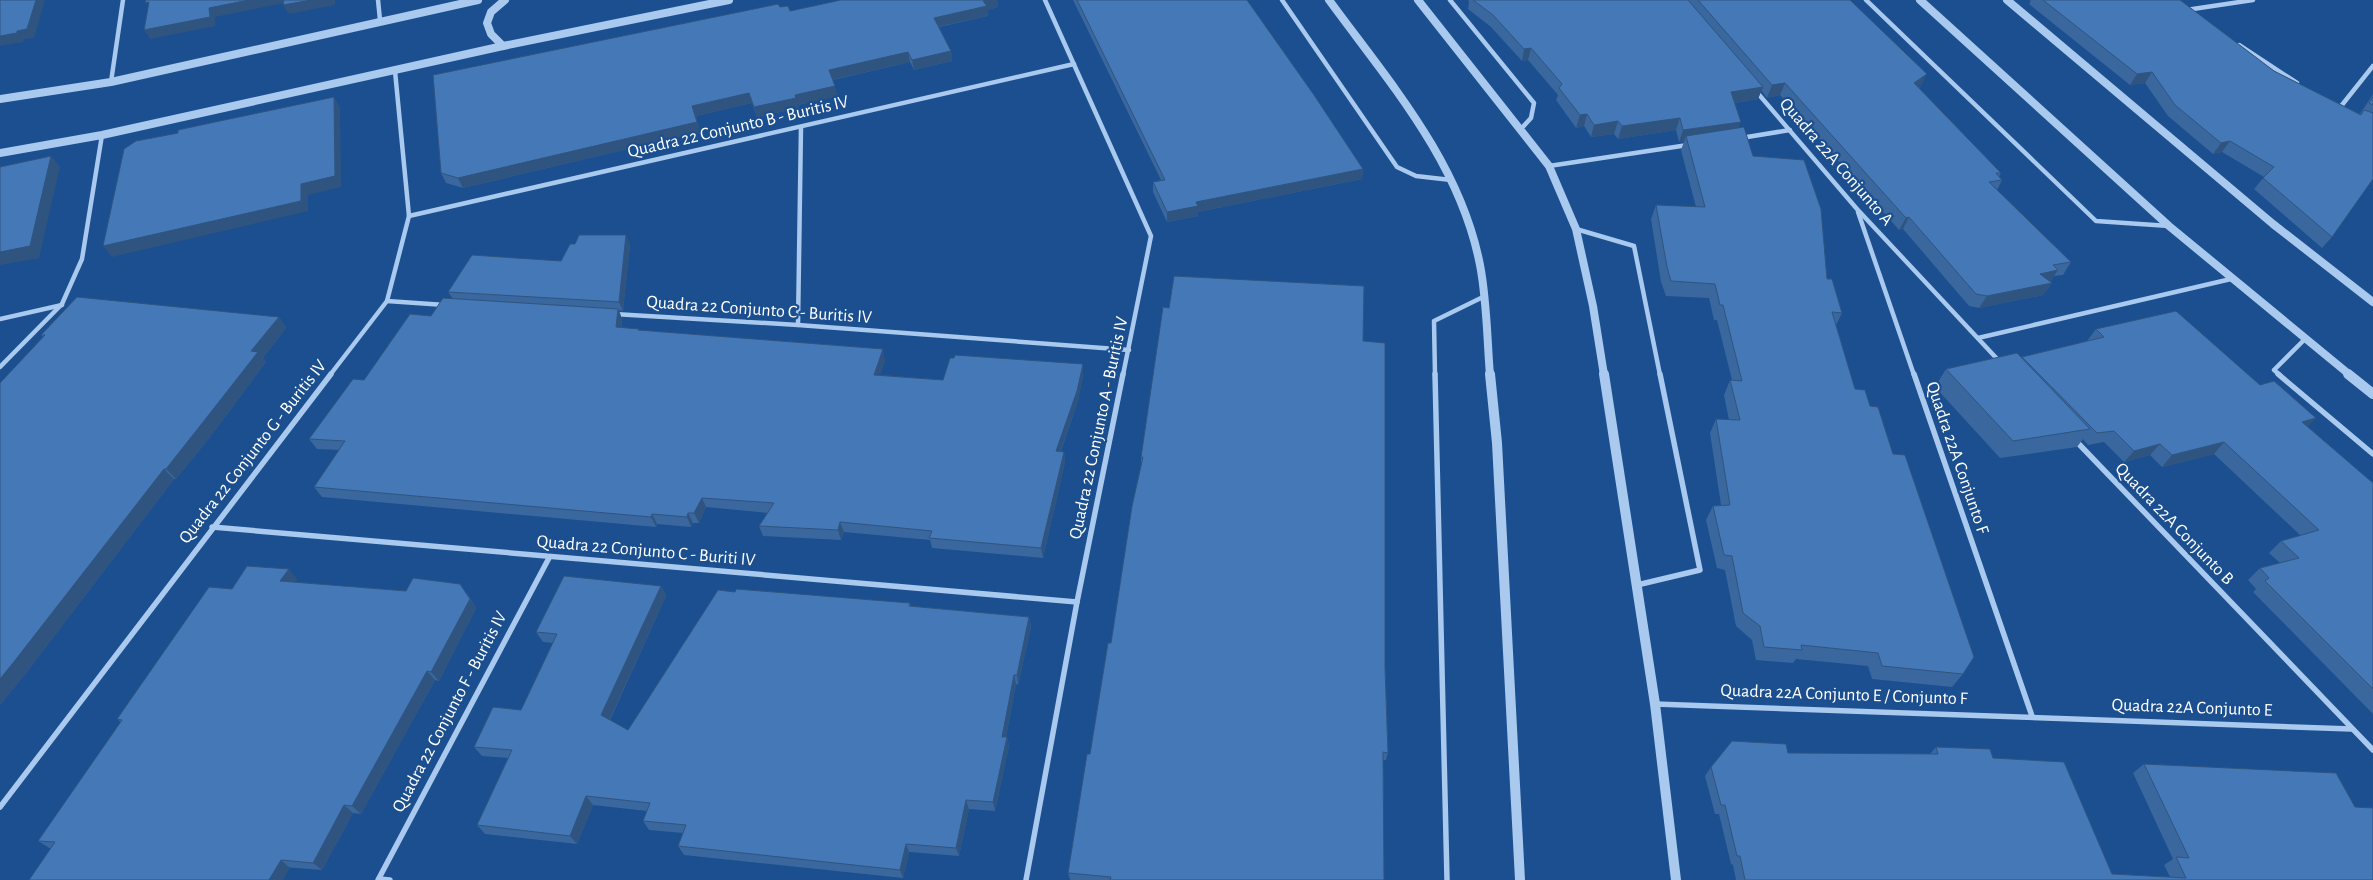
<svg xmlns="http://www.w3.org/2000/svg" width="2373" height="880" font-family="'Alegreya Sans',sans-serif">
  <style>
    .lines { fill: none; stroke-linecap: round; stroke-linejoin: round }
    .minor-far1 { stroke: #a9c9ee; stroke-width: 4.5 }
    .minor { stroke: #a9c9ee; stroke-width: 5.5 }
    .tertiary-far1 { stroke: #a9c9ee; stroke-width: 8 }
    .tertiary { stroke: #a9c9ee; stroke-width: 10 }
    .wall { fill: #3a679d }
    .shaded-wall { fill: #305480 }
    .building { fill: #4478b7; stroke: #305480 }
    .labels { text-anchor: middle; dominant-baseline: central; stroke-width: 4.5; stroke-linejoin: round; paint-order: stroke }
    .street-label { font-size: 18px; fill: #fff; stroke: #1b4f8f }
  </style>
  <rect width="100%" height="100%" fill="#1b4f8f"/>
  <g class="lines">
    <!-- minor-far1 -->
    <g class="minor-far1">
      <polyline points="378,0 380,20"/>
      <polyline points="1045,0 1151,236 1123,375"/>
      <polyline points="1282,0 1397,167 1416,176 1451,180"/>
      <polyline points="1450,0 1534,103 1531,118 1520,130"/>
      <polyline points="1866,0 2096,221 2169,226"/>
      <polyline points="2186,10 2253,0"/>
      <polyline points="2239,45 2297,83"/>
      <polyline points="111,82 123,0"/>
      <polyline points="1755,90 1857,209 2000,362"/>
      <polyline points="2338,110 2373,66"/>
      <polyline points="1741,138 1790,130"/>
      <polyline points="1549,166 1688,145"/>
      <polyline points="1858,212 1914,375"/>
      <polyline points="409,216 1074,64"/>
      <polyline points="1576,229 1634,246 1660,375"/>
      <polyline points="387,301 445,305"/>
      <polyline points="614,314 798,325 1129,350"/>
      <polyline points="0,319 62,305"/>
      <polyline points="798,325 801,127"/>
      <polyline points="1978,338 2231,279"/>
      <polyline points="0,367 62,304 82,259 102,135"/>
      <polyline points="330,375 387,301 409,216 395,71"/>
      <polyline points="1435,375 1434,321 1483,297"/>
      <polyline points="2280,375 2274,370 2305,339"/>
    </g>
    <!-- minor -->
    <g class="minor">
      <polyline points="1435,374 1447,880"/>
      <polyline points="1914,374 2032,716"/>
      <polyline points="2278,374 2373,454"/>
      <polyline points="2075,440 2373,750"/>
      <polyline points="212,527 1077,602"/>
      <polyline points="1637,585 1700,570 1660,374"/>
      <polyline points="1655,704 2351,729"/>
      <polyline points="0,807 331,374"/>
      <polyline points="379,879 390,880"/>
      <polyline points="378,880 549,558"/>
      <polyline points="1026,880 1077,602 1123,374"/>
    </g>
    <!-- tertiary-far1 -->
    <g class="tertiary-far1">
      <path d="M1329 0C1389 82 1460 162 1480 265 1487 301 1487 339 1490 375"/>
      <polyline points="1418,0 1549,166 1576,229 1593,306 1604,375"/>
      <polyline points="1920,0 2169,226 2350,375"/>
      <polyline points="2007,0 2273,224 2373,302"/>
      <polyline points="503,46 491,34 487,23 491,12 505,0"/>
      <polyline points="0,99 111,82 478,0"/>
      <polyline points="0,153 102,135 503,46 729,0"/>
    </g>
    <!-- tertiary -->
    <g class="tertiary">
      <polyline points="1490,374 1497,443 1520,880"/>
      <polyline points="1604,374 1655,704 1676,880"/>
      <polyline points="2348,374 2373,394"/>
    </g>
  </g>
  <!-- wall -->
  <g class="wall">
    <polygon points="841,0 997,0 998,7 987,10 988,16 939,27 951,51 952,61 914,70 910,62 833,80 837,96 798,105 799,108 757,117 752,103 696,116 700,132 463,188 446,183 441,173 780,7 790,11"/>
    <polygon points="1073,0 1247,0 1363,169 1362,179 1198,212 1198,216 1167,222 1153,192 1153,182 1161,180"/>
    <polygon points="1468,0 1850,0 1921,86 1919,88 2001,173 1999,177 2002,180 1997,190 2071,262 2063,275 2054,276 2050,282 2052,283 2043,295 1979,308 1969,306 1903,229 1899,230 1780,95 1767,98 1761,90 1758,99 1735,103 1738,128 1753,156 1827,279 1842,313 1836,325 1855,389 1870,406 1963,674 1952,687 1872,679 1868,666 1796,659 1793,663 1756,660 1752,640 1736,626 1725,570 1717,568 1706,520 1713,506 1721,505 1710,433 1716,419 1729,420 1724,395 1730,380 1732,380 1717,320 1714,320 1709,298 1666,296 1661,282 1651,219 1656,205 1696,207 1681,150 1684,142 1679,142 1676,130 1618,139 1614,134 1591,137 1584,126 1576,128 1556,100 1558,95 1528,60 1522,61 1491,27 1468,9 1469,2"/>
    <polygon points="2029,0 2180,0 2274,71 2360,114 2373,94 2373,179 2332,237 2322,248 2254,189 2264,177 2222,152 2213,154 2168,116 2145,83 2130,85 2029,4 2031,1"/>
    <polygon points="630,244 623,311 619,310 622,319 622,327 640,331 885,360 880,375 943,380 1083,364 1083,375 1078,401 1061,451 1064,452 1065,462 1043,558 932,548 930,540 844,532 841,540 763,536 759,526 768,513 706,507 699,523 693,523 691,527 657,524 656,527 322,497 314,487 339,450 317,449 309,439 364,380 431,316 453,299 448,292 561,261"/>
    <polygon points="279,317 286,328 263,358 266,362 210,437 176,479 174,479 26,673 0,705 0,383 43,337 41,335"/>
    <polygon points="2096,329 2308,427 2373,483 2373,714 2253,592 2256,589 2248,580 2260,568 2280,563 2269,553 2281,541 2301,536 2214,454 2162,467 2150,455 2124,462 2104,442 2088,445 2083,439 2077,447 2000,458 1935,387 1946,369 2022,358 2022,357 2087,341"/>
    <polygon points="1363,341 1385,668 1388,753 1386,760 1383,760 1384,880 1070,880 1068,873 1090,754 1111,643 1141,466 1141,457"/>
    <polygon points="297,579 294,582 406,591 467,593 476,608 439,681 435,680 361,814 353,813 322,870 51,849 38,841 121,722 117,719 232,589"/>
    <polygon points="661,586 666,596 610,720 628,730 735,592 910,603 911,606 1029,617 1031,627 1018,685 1016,684 1006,737 1007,737 1009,746 995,811 969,809 959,856 909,852 903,878 684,855 678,846 683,833 649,830 643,821 647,811 593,805 577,844 485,834 477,825 508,758 482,756 474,747 521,710 553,643 543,642 536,632"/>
    <polygon points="1936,747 1993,758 2112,874 2170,877 2164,865 2173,859 2133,773 2144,764 2373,880 1736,880 1733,865 1731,864 1719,814 1715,814 1705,776 1711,767 1788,753 1930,754"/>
  </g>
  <!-- shaded-wall -->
  <g class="shaded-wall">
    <polygon points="36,0 45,0 34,38 24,39 23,42 0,46 0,36"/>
    <polygon points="249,0 288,0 289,2 215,17 215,26 150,39 144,30 209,8"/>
    <polygon points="312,0 335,0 335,5 289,14 283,5"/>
    <polygon points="986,0 997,0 998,7 987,10 988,16 936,27 934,18"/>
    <polygon points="1531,48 1528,60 1522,61 1524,49"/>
    <polygon points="951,51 952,61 914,70 912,60"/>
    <polygon points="908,52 910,62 831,80 829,70"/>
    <polygon points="2152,72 2145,83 2130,85 2137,74"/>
    <polygon points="1927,74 1921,86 1908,95 1914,83"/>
    <polygon points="1785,83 1780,95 1767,98 1772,85"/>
    <polygon points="835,86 837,96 798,105 799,108 757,117 754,107 795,95"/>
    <polygon points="1763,87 1758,99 1727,104 1731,92"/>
    <polygon points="749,93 752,103 696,116 700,132 463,188 458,178 692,106"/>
    <polygon points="334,97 340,107 341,187 308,195 308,211 112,257 103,246 301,184"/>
    <polygon points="1587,114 1584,126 1576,128 1580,115"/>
    <polygon points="1680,118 1676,130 1618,139 1622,126"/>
    <polygon points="1618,121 1614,134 1591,137 1594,125"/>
    <polygon points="1741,122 1736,134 1686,136 1684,142 1679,142 1683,130"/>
    <polygon points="2230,141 2222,152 2213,154 2221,143"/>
    <polygon points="51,156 60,167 39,258 0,265 0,252"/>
    <polygon points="1363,169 1362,179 1198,212 1198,216 1167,222 1167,212 1196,202"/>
    <polygon points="1909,217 1903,229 1899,230 1906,218"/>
    <polygon points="626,235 630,244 623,311 619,302"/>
    <polygon points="2058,270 2049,283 2040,274"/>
    <polygon points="2052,283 2043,295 1979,308 1987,296"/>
    <polygon points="618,309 622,319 621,337 616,327"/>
    <polygon points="279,317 286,328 263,358 266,362 210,437 176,479 166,469 251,351"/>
    <polygon points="883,349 885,360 877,385 874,375"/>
    <polygon points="1083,364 1083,375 1078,401 1057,461 1056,451"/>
    <polygon points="2316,418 2305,430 2302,422"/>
    <polygon points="2224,442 2214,454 2162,467 2172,455"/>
    <polygon points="2160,444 2150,455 2124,462 2134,451"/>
    <polygon points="1064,452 1065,462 1043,558 1041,548"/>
    <polygon points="164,469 174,479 26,673 0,705 0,679"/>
    <polygon points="702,498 706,507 699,523 694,513"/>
    <polygon points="688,513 693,523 691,527 687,517"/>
    <polygon points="652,514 657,524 656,527 651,517"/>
    <polygon points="840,522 844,532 841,540 838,530"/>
    <polygon points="289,569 297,579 289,591 280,581"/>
    <polygon points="460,584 476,608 439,681 431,672"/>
    <polygon points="661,586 666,596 607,725 601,715"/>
    <polygon points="1029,617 1031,627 1018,685 1017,675"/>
    <polygon points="427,671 435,680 361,814 352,806"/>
    <polygon points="1014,675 1016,684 1004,746 1002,737"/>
    <polygon points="1007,737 1009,746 995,811 993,802"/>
    <polygon points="586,796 593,805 577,844 570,836"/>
    <polygon points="966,800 969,809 959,856 956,848"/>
    <polygon points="344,805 353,813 322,870 313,863"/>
    <polygon points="906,844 909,852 903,878 900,870"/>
    <polygon points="281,860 290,868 283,880 269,880"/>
  </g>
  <!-- building -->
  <g class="building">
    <polygon points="0,0 36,0 27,29 17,31 17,33 0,36"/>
    <polygon points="146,0 249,0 209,8 210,17 144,30 149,2 145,3"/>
    <polygon points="284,0 312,0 283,5"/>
    <polygon points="841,0 986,0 983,1 987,6 934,18 951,51 912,60 908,52 829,70 835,86 795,95 796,98 754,107 749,93 692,106 697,122 458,178 441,173 433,75 778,4 780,7 788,6 790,11"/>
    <polygon points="1077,0 1247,0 1314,95 1363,169 1196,202 1198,206 1167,212 1153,182 1165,180"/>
    <polygon points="1473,0 1688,0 1763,87 1731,92 1741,122 1683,130 1680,118 1622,126 1618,121 1594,125 1587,114 1580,115 1559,88 1562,84 1531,48 1524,49 1493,15"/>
    <polygon points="1698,0 1850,0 1927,74 1914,83 2001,173 1996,173 2002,180 1989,182 2071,262 2053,265 2058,270 2040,274 2052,283 1987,296 1976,294 1909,217 1906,218 1785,83 1772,85"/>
    <polygon points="2043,0 2180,0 2274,71 2361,115 2364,110 2373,113 2373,179 2332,237 2263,178 2274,167 2230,141 2221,143 2175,105 2152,72 2137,74"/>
    <polygon points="334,97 335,176 301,184 301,201 103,246 124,149 136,141 178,133 178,130 215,122"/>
    <polygon points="2373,97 2373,105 2369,103"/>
    <polygon points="1744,127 1753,156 1804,160 1821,209 1827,279 1832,279 1842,313 1832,312 1855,389 1865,390 1870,406 1878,407 1893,454 1905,455 1974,657 1963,674 1882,666 1878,653 1801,645 1802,650 1764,647 1760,626 1743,613 1732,556 1724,555 1713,506 1730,505 1716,419 1740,420 1730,380 1742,381 1723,305 1720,305 1715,284 1671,281 1667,267 1656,205 1705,207 1686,136"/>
    <polygon points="51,156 30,246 0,252 0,167"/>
    <polygon points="579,235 626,235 619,302 448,292 472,255 561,261 570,244 575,244"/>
    <polygon points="1174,276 1364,286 1363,341 1385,343 1385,668 1388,753 1383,752 1384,880 1110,880 1111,877 1068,873 1087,754 1090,754 1108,643 1111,643 1132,506 1143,457 1141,457 1163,307 1169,308"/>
    <polygon points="77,297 279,317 251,351 258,352 200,426 166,469 164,469 13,663 0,679 0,383 45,335 41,335"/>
    <polygon points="443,298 618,309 616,327 639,329 638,330 883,349 874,375 943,380 950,358 954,358 955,355 1083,364 1077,391 1056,451 1064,452 1041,548 929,538 932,531 840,522 838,530 759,526 774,503 702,498 694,513 688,513 687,517 652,514 651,517 314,487 345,441 309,439 353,379 364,380 410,314 431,316"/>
    <polygon points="2176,311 2260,385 2274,381 2316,418 2302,422 2373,483 2373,689 2265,581 2269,578 2260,568 2299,558 2281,541 2319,530 2224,442 2172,455 2160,444 2134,451 2114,431 2097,433 2022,357 2104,337 2096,329"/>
    <polygon points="2017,353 2090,429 2013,441 1946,369"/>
    <polygon points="247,566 289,569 280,581 406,591 413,578 460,584 470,599 431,672 427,671 352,806 344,805 313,863 281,860 269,880 29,880 55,842 38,841 122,720 117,719 209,587 232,589"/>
    <polygon points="564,576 661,586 601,715 628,730 718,590 735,592 736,589 910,603 909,606 1029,617 1017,675 1014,675 1002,737 1007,737 993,802 966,800 956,848 906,844 900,870 678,846 686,825 643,821 650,803 586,796 570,836 477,825 512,750 474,747 493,707 521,710 557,634 536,632"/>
    <polygon points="1732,741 1786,744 1788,753 1938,754 1936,747 1990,749 1993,758 2064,762 2112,874 2186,878 2176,857 2189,858 2144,764 2336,773 2355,807 2373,808 2373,880 1745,880 1740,856 1737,856 1725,805 1721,805 1711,767"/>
  </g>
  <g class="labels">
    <!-- street labels -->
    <g class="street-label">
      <text transform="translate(738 127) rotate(-13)">Quadra 22 Conjunto B - Buritis IV</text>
      <text transform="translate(1836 162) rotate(49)">Quadra 22A Conjunto A</text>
      <text transform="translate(759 310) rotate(4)">Quadra 22 Conjunto C - Buritis IV</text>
      <text transform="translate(1099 428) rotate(-78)">Quadra 22 Conjunto A - Buritis IV</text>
      <text transform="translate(253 452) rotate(-52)">Quadra 22 Conjunto G - Buritis IV</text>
      <text transform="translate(1957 458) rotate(71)">Quadra 22A Conjunto F</text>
      <text transform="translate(2174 524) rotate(46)">Quadra 22A Conjunto B</text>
      <text transform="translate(646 551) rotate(5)">Quadra 22 Conjunto C - Buriti IV</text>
      <text transform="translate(1844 695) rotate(2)">Quadra 22A Conjunto E / Conjunto F</text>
      <text transform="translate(2192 708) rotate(2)">Quadra 22A Conjunto E</text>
      <text transform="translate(450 712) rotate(-62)">Quadra 22 Conjunto F - Buritis IV</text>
    </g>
  </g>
</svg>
